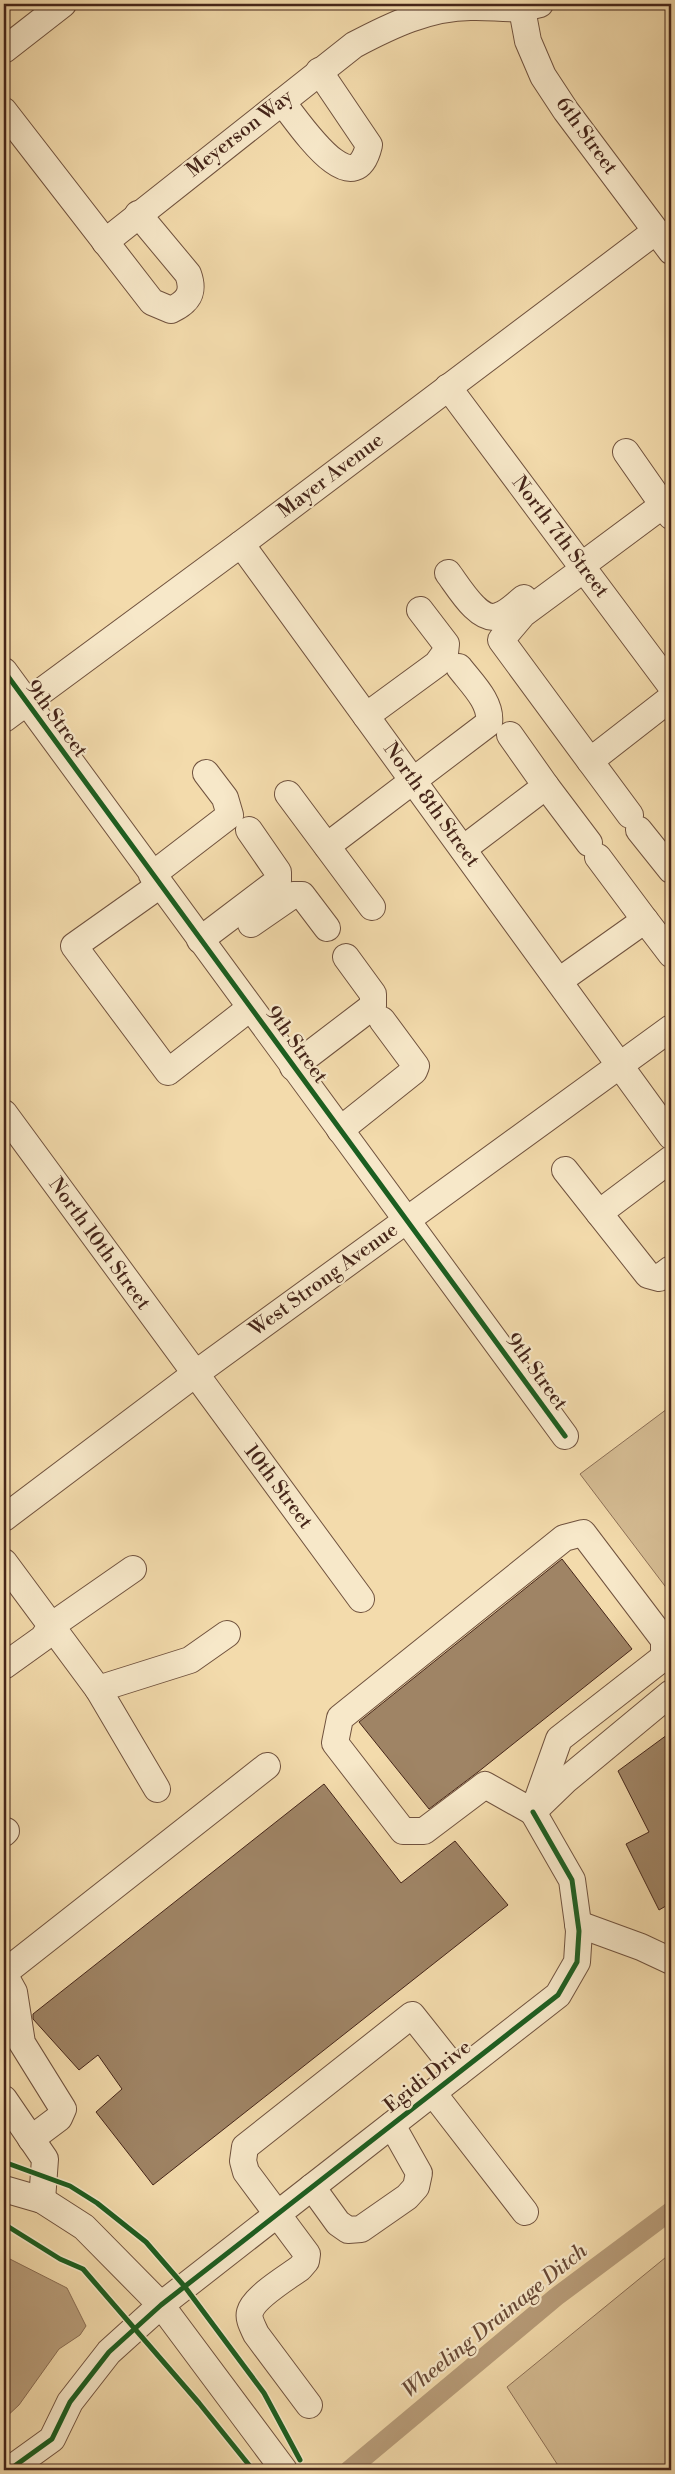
<svg xmlns="http://www.w3.org/2000/svg" width="675" height="2474" font-family="'Libre Bodoni',serif">
  <style>
    .green { fill: #d5bc93; stroke: #8d7056 }
    .water { fill: #b89d7a; stroke: #8a6d53 }
    .lines { fill: none; stroke-linecap: round; stroke-linejoin: round }
    .canal { stroke: #b89d7a; stroke-width: 19 }
    .building { fill: #9f8465; stroke: #452519 }
    .minor-casing { stroke: #70523e; stroke-width: 28 }
    .minor { stroke: #f7e8c9; stroke-width: 26 }
    .cycleway-casing { stroke: #f7e8c9; stroke-width: 8 }
    .cycleway { stroke: #1b5e20; stroke-width: 5 }
    .labels { text-anchor: middle; dominant-baseline: central; stroke-width: 4.5; stroke-linejoin: round; paint-order: stroke }
    .street-label { font-size: 20px; fill: #452519; stroke: #f7e8c9 }
    .water-label { font-size: 21px; font-style: italic; fill: #684936; stroke: #f7e8c9 }
  </style>
  <rect width="100%" height="100%" fill="#f3dbac"/>
  <filter id="stains"><feTurbulence type="fractalNoise" baseFrequency=".004" numOctaves="4"/><feColorMatrix values="0 0 0 0 .2 0 0 0 0 .09 0 0 0 0 .02 0 0 0 .5 -.17"/></filter>
  <radialGradient id="worn" r=".72"><stop offset=".6" stop-color="#630" stop-opacity="0"/><stop offset="1" stop-color="#630" stop-opacity=".3"/></radialGradient>
  <!-- green -->
  <g class="green">
    <polygon points="671,1406 671,1594 580,1474"/>
    <polygon points="671,2253 671,2470 561,2470 507,2387"/>
  </g>
  <!-- water -->
  <polygon class="water" points="4,2256 67,2288 86,2326 80,2335 59,2349 19,2405 4,2419"/>
  <g class="lines">
    <!-- canal -->
    <polyline class="canal" points="349,2470 556,2297 671,2211"/>
  </g>
  <!-- building -->
  <g class="building">
    <polygon points="562,1559 632,1649 478,1772 429,1809 359,1722"/>
    <polygon points="671,1732 671,1903 659,1910 626,1844 649,1832 618,1771"/>
    <polygon points="324,1784 401,1883 455,1841 508,1905 153,2185 96,2112 122,2089 98,2055 79,2070 33,2019 33,2014"/>
  </g>
  <g class="lines">
    <!-- minor casing -->
    <g class="minor-casing">
      <g id="minor">
        <polyline points="522,9 528,41 543,76 566,111 671,251"/>
        <polyline points="4,50 63,4"/>
        <path d="M282 102C298 121 354 209 369 145L319 71"/>
        <path d="M4 111 152 302 171 310C188 302 195 293 188 274L138 214"/>
        <path d="M105 242 354 45C390 26 429 7 471 7 497 6 514 12 540 4"/>
        <polyline points="448,387 671,686"/>
        <polyline points="626,452 663,505"/>
        <polyline points="241,544 671,1136"/>
        <polyline points="581,566 663,505 671,516"/>
        <polyline points="584,569 523,614 501,640 590,761 671,698"/>
        <path d="M448 573C458 586 479 623 498 616 508 613 516 604 524 598"/>
        <polyline points="4,671 565,1436"/>
        <polyline points="366,716 437,664 445,653 446,644 420,610"/>
        <polyline points="4,719 241,544 656,231"/>
        <polyline points="590,761 630,815"/>
        <polyline points="546,786 589,843"/>
        <polyline points="288,794 372,907"/>
        <polyline points="639,830 671,870"/>
        <path d="M327 846 489 723C492 702 471 683 459 667"/>
        <polyline points="463,849 546,786 510,735"/>
        <polyline points="598,857 645,920"/>
        <polyline points="152,875 230,815 225,798 206,773"/>
        <polyline points="160,885 74,946 168,1072 250,1008"/>
        <polyline points="251,924 293,895 302,895 327,928"/>
        <polyline points="200,940 278,881 278,872 249,830"/>
        <polyline points="559,981 645,920 671,954"/>
        <polyline points="293,1067 373,1006 373,994 346,957"/>
        <polyline points="4,1113 361,1599"/>
        <polyline points="340,1130 414,1071 416,1066 382,1020"/>
        <polyline points="565,1170 648,1275 659,1278 671,1269"/>
        <polyline points="599,1213 671,1159"/>
        <polyline points="4,1518 195,1374 671,1028"/>
        <polygon points="583,1533 664,1640 664,1657 559,1739 533,1812 485,1785 424,1831 403,1831 335,1743 340,1718 564,1538"/>
        <polyline points="4,1562 98,1689 157,1789"/>
        <polyline points="4,1666 43,1638 51,1626 133,1569"/>
        <polyline points="98,1689 190,1660 227,1634"/>
        <polyline points="537,1808 566,1780 671,1693"/>
        <polyline points="4,1833 6,1831"/>
        <polyline points="578,1924 641,1947 671,1961"/>
        <polyline points="4,1973 267,1766"/>
        <polyline points="4,1974 14,1992 22,2043 63,2109 59,2118 31,2139"/>
        <polyline points="433,2093 525,2212"/>
        <polyline points="4,2099 45,2159 42,2200"/>
        <polyline points="312,2187 338,2223 348,2230 361,2229 407,2197 416,2187 419,2173 392,2125"/>
        <polyline points="4,2189 42,2200 84,2227 161,2305 284,2470"/>
        <path d="M309 2405 256 2334C253 2327 248 2319 250 2312 254 2297 288 2277 300 2268L306 2261 307 2254 246 2172 243 2161 245 2147 412 2015 458 2073"/>
        <polyline points="9,2470 52,2439 70,2402 109,2352 161,2305 558,1995 577,1962 579,1931 572,1880 533,1812"/>
      </g>
    </g>
    <!-- minor -->
    <use href="#minor" class="minor"/>
    <!-- cycleway casing -->
    <g class="cycleway-casing">
      <g id="cycleway">
        <polyline points="4,671 565,1436"/>
        <polyline points="4,2162 70,2186 97,2203 146,2242 185,2287 264,2393 300,2460"/>
        <polyline points="4,2224 60,2259 83,2269 199,2403 253,2470"/>
        <polyline points="9,2470 52,2439 70,2402 109,2352 161,2305 558,1995 577,1962 579,1931 572,1880 533,1812"/>
      </g>
    </g>
    <!-- cycleway -->
    <use href="#cycleway" class="cycleway"/>
  </g>
  <g class="labels">
    <!-- street labels -->
    <g class="street-label">
      <text transform="translate(240 134) rotate(-38)">Meyerson Way</text>
      <text transform="translate(586 136) rotate(54)">6th Street</text>
      <text transform="translate(331 476) rotate(-37)">Mayer Avenue</text>
      <text transform="translate(560 537) rotate(53)">North 7th Street</text>
      <text transform="translate(56 719) rotate(54)">9th Street</text>
      <text transform="translate(431 805) rotate(54)">North 8th Street</text>
      <text transform="translate(296 1045) rotate(54)">9th Street</text>
      <text transform="translate(99 1244) rotate(54)">North 10th Street</text>
      <text transform="translate(324 1280) rotate(-36)">West Strong Avenue</text>
      <text transform="translate(536 1372) rotate(54)">9th Street</text>
      <text transform="translate(278 1487) rotate(53)">10th Street</text>
      <text transform="translate(428 2077) rotate(-38)">Egidi Drive</text>
    </g>
    <!-- water labels -->
    <g class="water-label">
      <text transform="translate(495 2321) rotate(-39)">Wheeling Drainage Ditch</text>
    </g>
  </g>
  <!-- margin -->
  <rect width="675" height="2474" fill="none" stroke="#f3dbac" stroke-width="20"/>
  <rect x="5" y="5" width="665" height="2464" fill="none" stroke="#452519" stroke-width="2.5"/>
  <rect x="10" y="10" width="655" height="2454" fill="none" stroke="#452519"/>
  <rect width="100%" height="100%" filter="url(#stains)"/>
  <rect width="100%" height="100%" fill="url(#worn)"/>
</svg>
